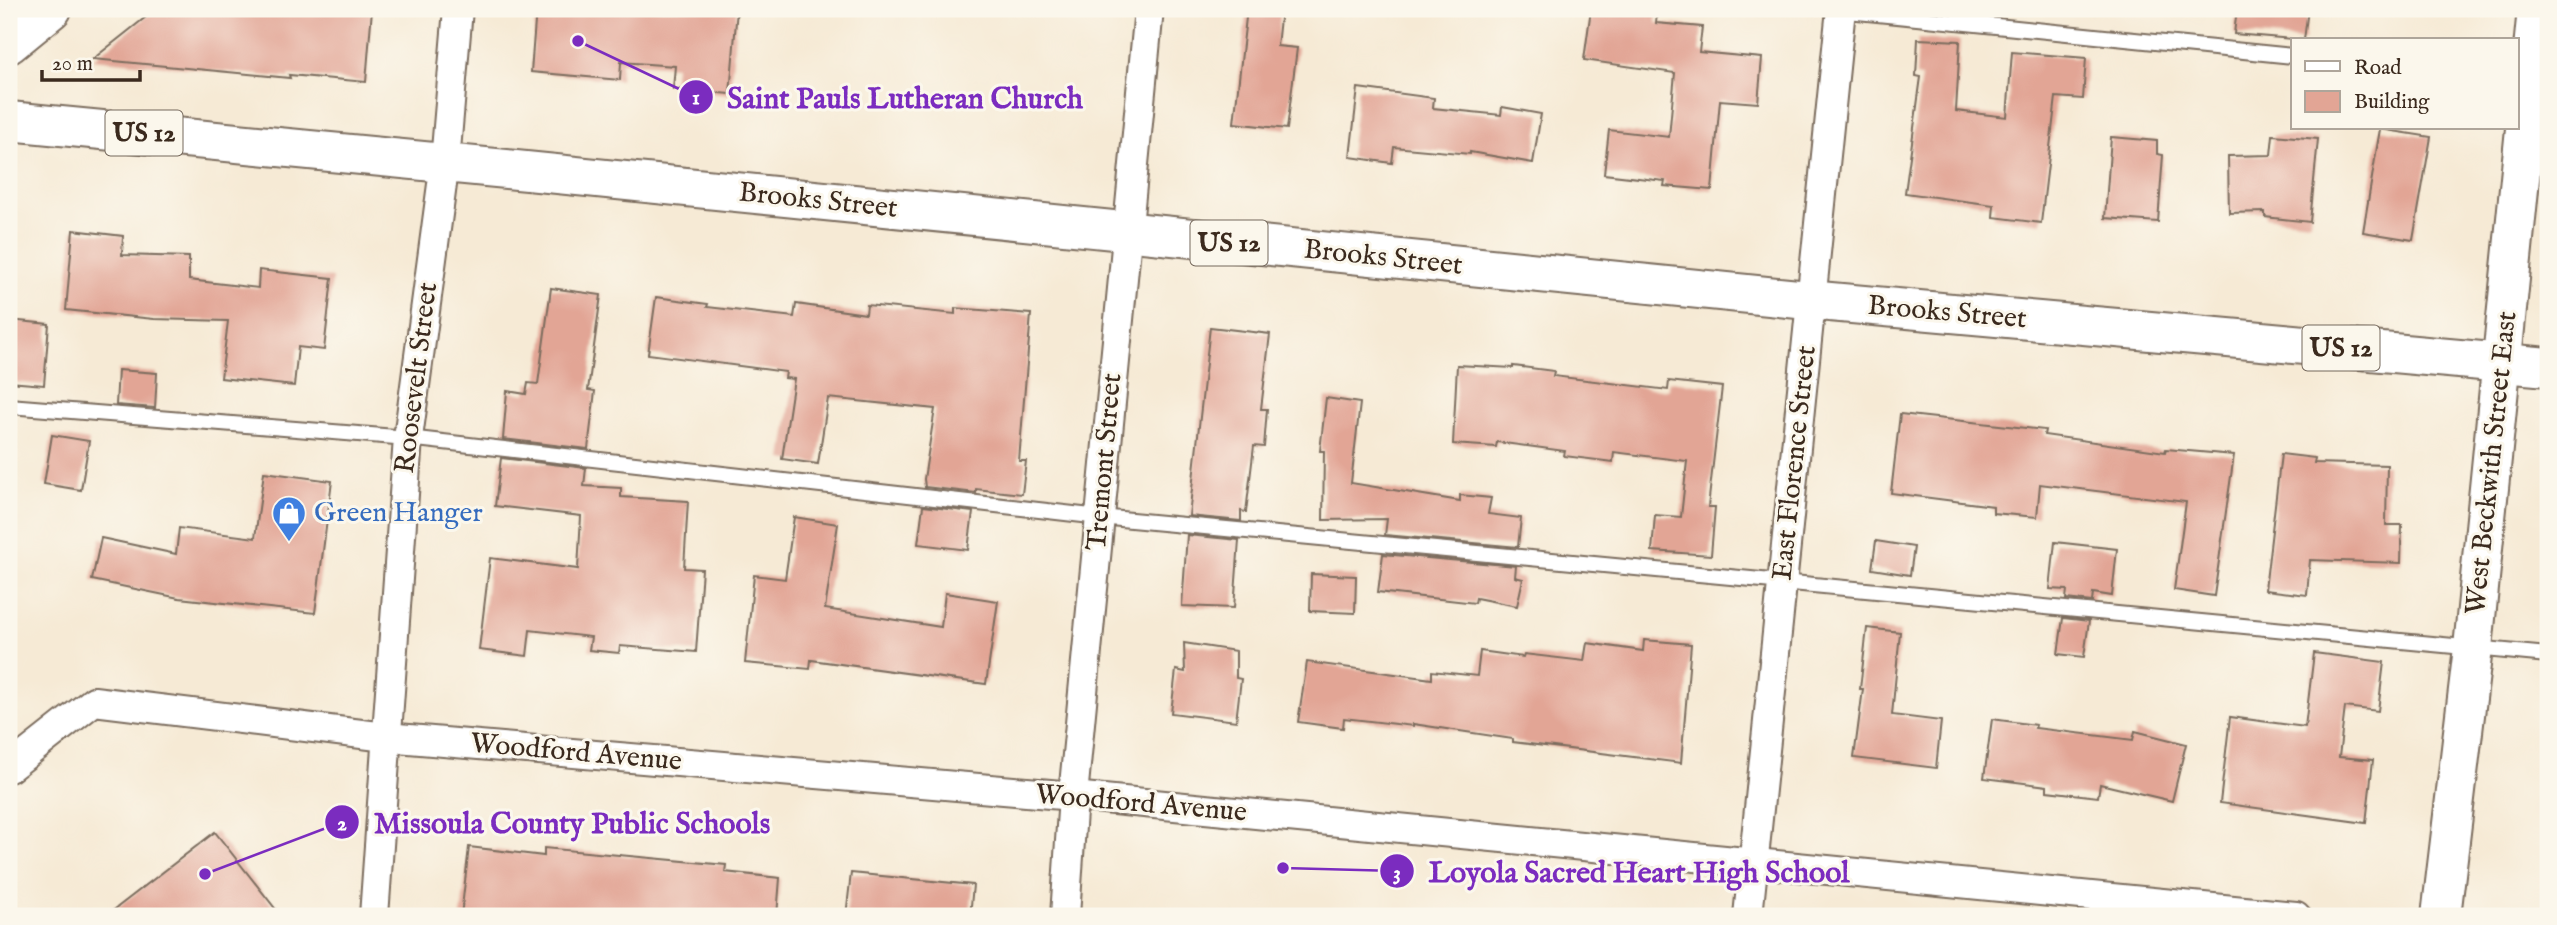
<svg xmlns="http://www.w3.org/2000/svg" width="2557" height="925" font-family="'IM FELL English',serif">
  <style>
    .building { fill: #e2a595 }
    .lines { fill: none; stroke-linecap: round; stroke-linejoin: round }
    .lane-casing { stroke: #7c6d5e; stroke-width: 18 }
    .street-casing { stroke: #7c6d5e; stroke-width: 32 }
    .secondary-casing { stroke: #7c6d5e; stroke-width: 42 }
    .highway-casing { stroke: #7c6d5e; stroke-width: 42 }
    .lane { stroke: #fff; stroke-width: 14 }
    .street { stroke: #fff; stroke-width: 28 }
    .secondary { stroke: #fff; stroke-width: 38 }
    .highway { stroke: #fff; stroke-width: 38 }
    .labels { text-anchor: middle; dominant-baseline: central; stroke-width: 6; stroke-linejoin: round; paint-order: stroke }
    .shield { fill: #fbf7ec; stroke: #75685c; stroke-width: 2 }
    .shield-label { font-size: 26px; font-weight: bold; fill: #3b2a1e }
    .street-label { font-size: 28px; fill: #3b2a1e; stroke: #fbf7ec }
    .shop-label { font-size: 28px; fill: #366cbe; stroke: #fbf7ec; text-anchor: start }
    .leader { fill: none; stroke: #7b2cbf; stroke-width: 2.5 }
    .callout-dot { fill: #7b2cbf; stroke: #fbf7ec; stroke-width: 2.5 }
    .mark-label { font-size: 21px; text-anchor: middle; font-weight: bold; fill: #fff }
    .callout-label { font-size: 30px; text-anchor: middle; font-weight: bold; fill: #7b2cbf; stroke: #fbf7ec; stroke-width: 6; stroke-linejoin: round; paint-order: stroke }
  </style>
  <rect width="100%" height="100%" fill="#fbf7ec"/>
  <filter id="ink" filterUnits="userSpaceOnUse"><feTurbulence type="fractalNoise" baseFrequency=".0143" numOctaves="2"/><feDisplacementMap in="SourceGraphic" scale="14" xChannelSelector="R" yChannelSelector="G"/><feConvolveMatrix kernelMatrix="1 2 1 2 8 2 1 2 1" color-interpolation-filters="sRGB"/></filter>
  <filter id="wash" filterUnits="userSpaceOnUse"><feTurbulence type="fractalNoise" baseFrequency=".00686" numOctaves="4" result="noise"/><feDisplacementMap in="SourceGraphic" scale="28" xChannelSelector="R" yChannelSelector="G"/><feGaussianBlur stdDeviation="1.57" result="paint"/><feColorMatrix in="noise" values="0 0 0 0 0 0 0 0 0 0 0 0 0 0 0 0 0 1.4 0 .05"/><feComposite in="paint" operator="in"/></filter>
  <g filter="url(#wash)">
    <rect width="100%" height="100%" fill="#f6ead5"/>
    <g id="blocks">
      <!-- building -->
      <g class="building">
        <polygon points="156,9 372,9 366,82 289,75 290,78 93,59"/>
        <polygon points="536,9 737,9 730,94 673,89 675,66 621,62 620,80 531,72"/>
        <polygon points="1247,9 1281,9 1277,46 1297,48 1287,129 1234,123"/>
        <polygon points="1591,9 1626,9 1657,13 1656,23 1702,27 1699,52 1762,58 1758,103 1720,100 1712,190 1664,186 1665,181 1604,174 1609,130 1669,137 1675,73 1584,60"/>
        <polygon points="2237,9 2308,9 2304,40 2234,34"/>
        <polygon points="1918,39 1960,41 1956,111 2007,117 2012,52 2086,58 2083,99 2056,97 2041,223 1993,217 1994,205 1905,193 1921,77 1916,76"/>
        <polygon points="1358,88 1434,98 1433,108 1501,115 1502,107 1541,114 1533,163 1470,152 1470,154 1394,147 1392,163 1350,157"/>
        <polygon points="2380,129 2431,137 2413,240 2363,232"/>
        <polygon points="2273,135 2318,139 2310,222 2265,217 2265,212 2229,213 2228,156 2271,155"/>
        <polygon points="2111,137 2157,141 2157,154 2163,155 2158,222 2105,218"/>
        <polygon points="73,230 123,236 122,255 189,257 189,280 258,288 259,270 332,278 324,350 298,347 294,386 221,378 228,321 154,319 66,310"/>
        <polygon points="551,288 601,295 588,390 595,391 588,449 503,439 507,391 526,394 528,383 538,384"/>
        <polygon points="656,297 708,304 707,307 794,317 796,304 866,314 867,305 955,314 955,308 1031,314 1019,461 1026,461 1022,494 976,489 976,493 925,487 924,479 935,409 828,398 818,464 782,459 794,379 785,378 786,372 648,354"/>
        <polygon points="9,320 49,324 44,385 9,382"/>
        <polygon points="1210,327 1270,334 1261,409 1267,409 1264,447 1254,446 1246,512 1241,511 1241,521 1189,516"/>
        <polygon points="1457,365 1513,368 1513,366 1554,371 1553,376 1668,390 1669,381 1722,387 1708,507 1715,507 1711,555 1652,551 1655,515 1681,517 1687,461 1614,452 1613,462 1564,456 1565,451 1497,442 1496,447 1453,444"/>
        <polygon points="118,370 157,373 155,408 116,405"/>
        <polygon points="1326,398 1360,403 1351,483 1460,501 1460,495 1491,498 1488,514 1521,518 1518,547 1385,535 1387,519 1323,520 1324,451 1320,451"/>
        <polygon points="1900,414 2045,430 2044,435 2165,452 2166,449 2234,455 2214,596 2174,590 2186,502 2040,484 2037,517 1993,513 1993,506 1891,493"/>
        <polygon points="52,435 89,441 81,490 44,484"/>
        <polygon points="2281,454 2315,458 2314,463 2387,465 2386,525 2402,525 2401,563 2310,560 2307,595 2265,590"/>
        <polygon points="501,458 586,468 584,486 621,488 621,497 688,501 684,568 702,569 696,652 620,646 619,653 589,650 591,637 530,630 527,656 479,650 490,558 578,569 581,516 495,506"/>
        <polygon points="264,472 332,481 315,613 179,598 92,580 101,538 176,554 179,528 255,538"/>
        <polygon points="923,506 973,512 968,550 918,544"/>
        <polygon points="794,517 838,524 825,609 941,627 945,593 998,601 986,684 811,660 810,669 745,663 754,575 785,579"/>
        <polygon points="1187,535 1239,540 1234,608 1182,606"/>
        <polygon points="1876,541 1914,547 1910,575 1872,569"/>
        <polygon points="2055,542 2117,549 2112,596 2093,593 2092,602 2066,599 2067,590 2050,589"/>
        <polygon points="1383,554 1516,566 1515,577 1523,579 1517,606 1476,598 1475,603 1378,592"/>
        <polygon points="1311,574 1356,576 1355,613 1310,611"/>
        <polygon points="2063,618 2089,621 2084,657 2058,654"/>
        <polygon points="1867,628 1900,632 1892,715 1941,721 1936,768 1854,758 1863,689 1860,689"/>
        <polygon points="1644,640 1691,644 1681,763 1513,742 1513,739 1413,724 1413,726 1344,718 1343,728 1298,722 1307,662 1432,679 1432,671 1477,676 1480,651 1523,657 1524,654 1584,661 1587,643 1643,651"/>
        <polygon points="1184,643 1236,651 1236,678 1241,679 1236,721 1171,713 1176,670 1185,672"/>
        <polygon points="2314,653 2384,662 2378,711 2345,707 2339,757 2373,760 2366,823 2220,803 2230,717 2305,727"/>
        <polygon points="1992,719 2036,725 2035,728 2133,740 2135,731 2186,744 2172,801 2100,784 2098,797 2047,791 2047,786 1984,778"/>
        <polygon points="215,832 281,916 106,916"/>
        <polygon points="469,847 544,856 544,848 726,865 725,872 780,878 777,916 461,916"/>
        <polygon points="851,873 973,885 970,916 846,916"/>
      </g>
    </g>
  </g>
  <g filter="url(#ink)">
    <use href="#blocks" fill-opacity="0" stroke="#7c6d5e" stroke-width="2"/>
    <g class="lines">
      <!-- lane casing -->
      <g class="lane-casing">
        <g id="lane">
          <polyline points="1838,10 2293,56"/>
          <polyline points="9,406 408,438 1100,517 2548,655"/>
        </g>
      </g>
      <!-- street casing -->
      <g class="street-casing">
        <g id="street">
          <polyline points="9,768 94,701 386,737 1073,796 2296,916"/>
          <polyline points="374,916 408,438 445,162 458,9"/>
          <polyline points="1065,916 1073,796 1149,9"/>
          <polyline points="1748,916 1841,9"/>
        </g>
      </g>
      <!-- secondary casing -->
      <g class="secondary-casing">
        <g id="secondary">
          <polyline points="9,44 52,9"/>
          <polyline points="2441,916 2473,648 2537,9"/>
        </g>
      </g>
      <!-- highway casing -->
      <g class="highway-casing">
        <path id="highway" d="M9 121C609 177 1208 241 1808 300 2054 324 2302 343 2548 367"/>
      </g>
      <!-- lane -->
      <use href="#lane" class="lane"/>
      <!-- street -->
      <use href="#street" class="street"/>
      <!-- secondary -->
      <use href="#secondary" class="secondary"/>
      <!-- highway -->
      <use href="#highway" class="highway"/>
    </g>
  </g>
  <!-- icons -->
  <defs>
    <g id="shop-pin" transform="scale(1.75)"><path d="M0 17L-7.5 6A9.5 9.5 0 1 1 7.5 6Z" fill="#3f7fe0" stroke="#fbf7ec"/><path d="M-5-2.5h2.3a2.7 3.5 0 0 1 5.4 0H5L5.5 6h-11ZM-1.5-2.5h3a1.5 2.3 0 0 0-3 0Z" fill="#fff"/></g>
  </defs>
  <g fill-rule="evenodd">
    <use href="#shop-pin" x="289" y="513"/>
  </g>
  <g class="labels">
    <!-- shield labels -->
    <g class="shield">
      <rect x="105.5" y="110.5" width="77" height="45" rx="5"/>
      <rect x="1190.5" y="220.5" width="77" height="45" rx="5"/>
      <rect x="2302.5" y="325.5" width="77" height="45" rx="5"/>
    </g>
    <g class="shield-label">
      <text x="144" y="133">US 12</text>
      <text x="1229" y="243">US 12</text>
      <text x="2341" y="348">US 12</text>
    </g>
    <!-- street labels -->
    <g class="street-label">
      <text transform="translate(818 201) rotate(6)">Brooks Street</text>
      <text transform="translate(1383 258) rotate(6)">Brooks Street</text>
      <text transform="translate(1947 313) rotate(5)">Brooks Street</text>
      <text transform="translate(417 378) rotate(-83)">Roosevelt Street</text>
      <text transform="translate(1105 462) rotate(-85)">Tremont Street</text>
      <text transform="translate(1795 463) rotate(-84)">East Florence Street</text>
      <text transform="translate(2492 463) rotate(-84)">West Beckwith Street East</text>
      <text transform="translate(576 753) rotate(5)">Woodford Avenue</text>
      <text transform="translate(1141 804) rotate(5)">Woodford Avenue</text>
    </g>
    <!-- shop labels -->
    <g class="shop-label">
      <text x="314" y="513">Green Hanger</text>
    </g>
  </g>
  <!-- callouts -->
  <path class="leader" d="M578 41L696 97M205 874L342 822M1283 868L1397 871"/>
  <g class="callout-dot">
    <circle cx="578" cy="41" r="7"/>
    <circle cx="205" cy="874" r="7"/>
    <circle cx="1283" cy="868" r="7"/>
    <circle cx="696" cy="97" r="18"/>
    <circle cx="342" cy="822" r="18"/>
    <circle cx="1397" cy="871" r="18"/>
  </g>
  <g class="mark-label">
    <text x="696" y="104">1</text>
    <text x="342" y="830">2</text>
    <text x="1397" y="879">3</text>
  </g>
  <g class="callout-label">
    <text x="905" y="108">Saint Pauls Lutheran Church</text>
    <text x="572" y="833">Missoula County Public Schools</text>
    <text x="1639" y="882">Loyola Sacred Heart High School</text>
  </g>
  <!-- margin -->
  <rect width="2557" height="925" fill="none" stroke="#fbf7ec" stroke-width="35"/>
  <!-- legend -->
  <rect x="2291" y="38" width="228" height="91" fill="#fbf7ec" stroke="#aea59a" stroke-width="2"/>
  <rect x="2305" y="61" width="35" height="10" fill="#ffffff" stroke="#aea59a" stroke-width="2"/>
  <text x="2354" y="74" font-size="21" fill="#3b2a1e">Road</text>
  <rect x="2305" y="91" width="35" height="21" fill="#e2a595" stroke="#aea59a" stroke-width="2"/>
  <text x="2354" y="108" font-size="21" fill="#3b2a1e">Building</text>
  <!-- scale -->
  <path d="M42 70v10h98v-10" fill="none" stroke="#3b2a1e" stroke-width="3.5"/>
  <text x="52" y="70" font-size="21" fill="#3b2a1e" stroke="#fbf7ec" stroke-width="5" paint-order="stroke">20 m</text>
</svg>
